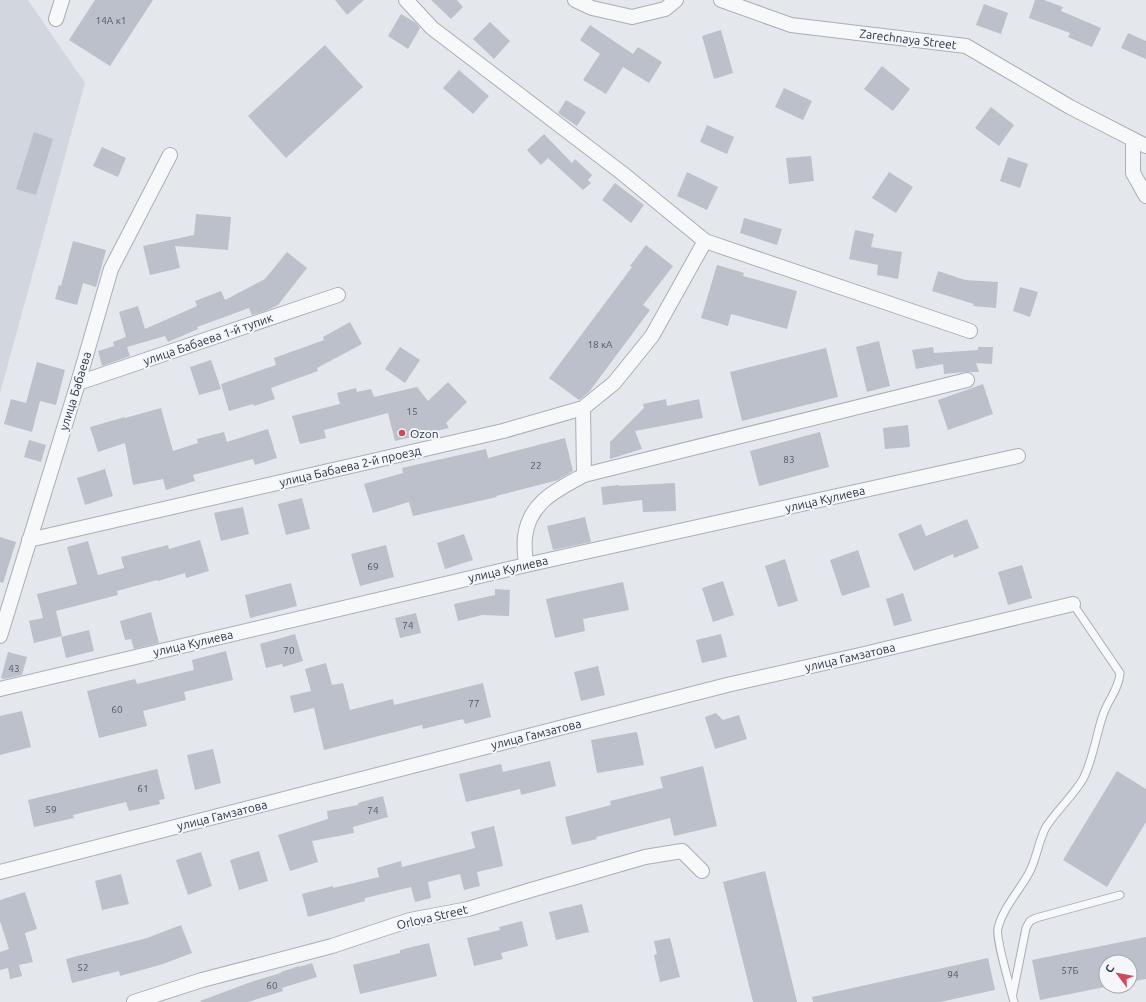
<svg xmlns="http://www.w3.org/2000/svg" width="1146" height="1002" font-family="Ubuntu,sans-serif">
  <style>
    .built { fill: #d2d6de }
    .building { fill: #bbc0ca }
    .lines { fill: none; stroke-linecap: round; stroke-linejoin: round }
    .service-casing { stroke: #a9aeb7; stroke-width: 9 }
    .minor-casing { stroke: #a9aeb7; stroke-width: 16 }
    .service { stroke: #f7f8fa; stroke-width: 7 }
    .minor { stroke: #f7f8fa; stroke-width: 14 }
    .poi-dot { fill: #d1495b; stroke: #f4f6f9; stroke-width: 1.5 }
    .labels { text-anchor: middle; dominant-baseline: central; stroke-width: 4; stroke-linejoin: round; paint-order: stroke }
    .number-label { font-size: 10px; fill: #4f5766 }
    .street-label { font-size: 12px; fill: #2b3445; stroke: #f4f6f9 }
    .poi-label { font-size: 12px; fill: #2b3445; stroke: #f4f6f9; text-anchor: start }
  </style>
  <rect width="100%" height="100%" fill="#e4e7ec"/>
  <!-- built -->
  <polygon class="built" points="0,0 28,0 85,83 0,393"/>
  <!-- building -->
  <g class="building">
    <polygon points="95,0 153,0 110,66 69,40"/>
    <polygon points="335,0 364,0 347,15"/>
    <polygon points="431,0 457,0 463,7 451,19"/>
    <polygon points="1035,0 1044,0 1063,7 1061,11 1101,28 1092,47 1068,37 1070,33 1029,18"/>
    <polygon points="984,4 1008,13 1001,34 976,25"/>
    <polygon points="401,14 416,23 420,28 408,49 388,36"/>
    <polygon points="490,22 510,41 494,59 473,39"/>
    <polygon points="590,25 633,54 638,47 662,62 649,83 623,67 606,94 583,80 600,54 580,40"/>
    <polygon points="721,30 733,73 714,79 702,36"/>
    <polygon points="1128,33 1146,41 1146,59 1121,48"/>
    <polygon points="325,45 363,87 286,158 248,116"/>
    <polygon points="882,66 910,89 893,111 864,89"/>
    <polygon points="459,70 489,96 473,114 443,88"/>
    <polygon points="784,88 812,101 803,120 775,107"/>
    <polygon points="566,100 586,112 577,126 558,113"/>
    <polygon points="991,107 1014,125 999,146 975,128"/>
    <polygon points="707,125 734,137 727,154 700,142"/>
    <polygon points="34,132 53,139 36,195 16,189"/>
    <polygon points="544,134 572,163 575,159 592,175 588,180 591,183 583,190 548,158 541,165 527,150"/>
    <polygon points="102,147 126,158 118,177 93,166"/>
    <polygon points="811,156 814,181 789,184 786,158"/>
    <polygon points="1008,157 1028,164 1020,188 1000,181"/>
    <polygon points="687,172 718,187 707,210 677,196"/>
    <polygon points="889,172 913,187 896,213 872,198"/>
    <polygon points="615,183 644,205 631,223 602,200"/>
    <polygon points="196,214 231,217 228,250 175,246 180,268 150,275 143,246 194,235"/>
    <polygon points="744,218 782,229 777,245 740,233"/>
    <polygon points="855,230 874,234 871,247 902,252 898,279 877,275 878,265 849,259"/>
    <polygon points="73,241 106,250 96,287 83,283 77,305 55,299 59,285 61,286"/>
    <polygon points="646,245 673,266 643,305 650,310 589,392 579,400 549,378 632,267 630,266"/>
    <polygon points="287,252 307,268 278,305 268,310 252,315 249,308 197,327 198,329 168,342 165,336 127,347 130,356 102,366 98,351 114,346 113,342 126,337 119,312 138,306 145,329 197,306 195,301 221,291 225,300 265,279"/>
    <polygon points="717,265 744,273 743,276 797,291 787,329 731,314 728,326 701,318"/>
    <polygon points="938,271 965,280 998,282 996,308 973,306 974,304 932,291"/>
    <polygon points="1020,287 1038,292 1030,317 1013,311"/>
    <polygon points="350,322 362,344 317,368 318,371 271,388 275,399 254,406 253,404 229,411 221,384 276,365 274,358 324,340 323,337"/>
    <polygon points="879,341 890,386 867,392 856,347"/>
    <polygon points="400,347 420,360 405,383 385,369"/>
    <polygon points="933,347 934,353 978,350 978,347 993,347 992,364 976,363 979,372 965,372 944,374 943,364 916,369 912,350"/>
    <polygon points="826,348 838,397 742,421 730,372"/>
    <polygon points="211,360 221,389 199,395 190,367"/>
    <polygon points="37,362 65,370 56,405 40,401 32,432 4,424 11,399 26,403"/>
    <polygon points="448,382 467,402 446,423 449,428 395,441 388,413 324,430 326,438 300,444 292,416 340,404 337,393 356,388 357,392 371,389 374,397 417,387 428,401"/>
    <polygon points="983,384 993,414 948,430 938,400"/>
    <polygon points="666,399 667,406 699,399 703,418 635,431 642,449 610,459 610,442 644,408 643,404"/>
    <polygon points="161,408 173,451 198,443 197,439 224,432 227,442 268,429 277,458 255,465 253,459 193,475 195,481 166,490 163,479 133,485 125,443 98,452 90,427 125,417 125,418"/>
    <polygon points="908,425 910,447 885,449 883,428"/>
    <polygon points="820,432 829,467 759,486 750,451"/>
    <polygon points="565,438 573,471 558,480 496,496 497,497 413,516 409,502 373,513 364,484 403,473 402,468 486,449 488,458"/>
    <polygon points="29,440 46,445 41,462 24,457"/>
    <polygon points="105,469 113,496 85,505 77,478"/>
    <polygon points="675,483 676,511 643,512 642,500 603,505 601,487 619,485 619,486"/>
    <polygon points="302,498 310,529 286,535 278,504"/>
    <polygon points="243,507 249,534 221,541 214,513"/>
    <polygon points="585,517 591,542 553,550 547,526"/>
    <polygon points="967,519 979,548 954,558 953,554 914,571 898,534 921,524 926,536"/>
    <polygon points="464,534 473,560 445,569 437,543"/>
    <polygon points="0,537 16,542 3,583 0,582"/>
    <polygon points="200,540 209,571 186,578 185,573 158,581 157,580 117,591 118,595 56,611 62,636 34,643 29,621 43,618 37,594 77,584 67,547 88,541 98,575 124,568 121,557 168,545 169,549"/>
    <polygon points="386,545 394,577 360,586 351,554"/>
    <polygon points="858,550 870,587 842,596 830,560"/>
    <polygon points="785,559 798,601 778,607 765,566"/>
    <polygon points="1022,565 1032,598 1008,605 998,572"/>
    <polygon points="723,581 734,615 713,622 702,588"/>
    <polygon points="623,582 629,610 583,619 585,631 555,638 546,599"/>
    <polygon points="291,583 297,606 250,618 245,595"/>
    <polygon points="495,589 510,590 509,616 482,615 458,621 454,604 495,595"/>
    <polygon points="903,593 912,621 894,626 886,599"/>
    <polygon points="151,612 159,643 134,649 131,639 125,640 120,621"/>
    <polygon points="416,613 421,633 400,638 395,618"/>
    <polygon points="89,630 94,651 66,658 61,637"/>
    <polygon points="295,634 303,661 283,667 282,664 266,668 260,644"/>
    <polygon points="721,634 727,657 702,663 696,640"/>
    <polygon points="226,651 233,680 184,692 186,700 143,711 147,726 99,738 87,691 135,679 137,684 194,670 192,660"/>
    <polygon points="8,652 27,657 22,675 4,679 1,678"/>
    <polygon points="326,663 332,685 343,683 350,710 393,699 394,705 483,683 491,717 465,724 463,719 423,729 422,725 324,750 314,708 294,713 290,696 311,691 305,669"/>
    <polygon points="598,666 605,695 581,701 574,672"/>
    <polygon points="22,711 31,747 0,755 0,716"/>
    <polygon points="716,713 723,720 739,715 747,739 715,749 705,717"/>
    <polygon points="637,732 644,765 597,773 591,740"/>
    <polygon points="213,749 221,783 195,790 187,755"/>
    <polygon points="550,761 556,786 521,795 520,789 466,802 459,774 501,764 503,772"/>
    <polygon points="703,766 717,826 674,836 670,818 596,837 597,839 572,845 565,817 611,805 610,801 663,788 660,777"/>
    <polygon points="157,769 165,799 159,800 160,804 129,811 126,802 73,815 74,818 34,827 28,800"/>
    <polygon points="1117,771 1146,789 1146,822 1107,887 1063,860"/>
    <polygon points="383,796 388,817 353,827 354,833 312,841 318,862 290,871 278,835 328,819 327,811 358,805 358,803"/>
    <polygon points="494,826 503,866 477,872 480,886 464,890 460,874 428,882 431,898 415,902 411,887 365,898 365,901 308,917 302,894 333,886 333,888 379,877 377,868 401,861 402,867 475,848 471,832"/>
    <polygon points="259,851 268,881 239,890 230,860"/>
    <polygon points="201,852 212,886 188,895 176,860"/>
    <polygon points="765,871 797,1002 753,1002 723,882"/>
    <polygon points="121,874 129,904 102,910 95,881"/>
    <polygon points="25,892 37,929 25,933 33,962 19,965 22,976 10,979 8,968 0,970 0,952 9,949 0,921 0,900"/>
    <polygon points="582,904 589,932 556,940 549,912"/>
    <polygon points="522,921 528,946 501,953 503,959 474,966 467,938 500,930 499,927"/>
    <polygon points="181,925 192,953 163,964 120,976 119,971 72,983 66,959 147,938"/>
    <polygon points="1146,937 1146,979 1130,982 1130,962 1106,962 1106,986 1110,986 1040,1000 1032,960"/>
    <polygon points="670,938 680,977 660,982 654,955 657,954 654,941"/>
    <polygon points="429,943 437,976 360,994 353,965 400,953 400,950"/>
    <polygon points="988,958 995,990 940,1002 813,1002 812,997"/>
    <polygon points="312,963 317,977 282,988 283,991 248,1002 201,1002 200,1001 251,982 281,973 281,972 299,966 299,967"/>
  </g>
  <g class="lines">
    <!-- service casing -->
    <g class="service-casing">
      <g id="service">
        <polyline points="1013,993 1026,928 1030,921 1036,918 1120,895"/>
        <path d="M1014 1002C1011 990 995 937 998 928 1003 908 1019 891 1029 873 1037 858 1038 842 1046 827 1057 810 1073 796 1083 779 1093 760 1096 735 1103 715 1108 700 1119 689 1120 673L1073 604"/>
      </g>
    </g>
    <!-- minor casing -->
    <g class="minor-casing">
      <g id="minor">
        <polyline points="406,0 432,28 622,173 705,241 970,331"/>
        <polyline points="575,0 592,8 632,17 665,9 676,0"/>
        <polyline points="721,0 791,25 966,46 1070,107 1146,146"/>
        <polyline points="56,19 62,0"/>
        <polyline points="1133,140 1133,173 1146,196"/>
        <polyline points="78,383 338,295"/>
        <polyline points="583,408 584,475"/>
        <polyline points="29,540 503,431 583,408 614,383 652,336 705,241"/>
        <path d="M526 565C525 556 524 546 525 537 529 502 557 490 584 475L967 380"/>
        <polyline points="0,636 78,383 111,269 170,155"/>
        <polyline points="0,689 526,565 1018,456"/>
        <polyline points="0,872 727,685 860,655 1073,604"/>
        <polyline points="134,1002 202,980 332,946 410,920 468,909 531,890 645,857 682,851 702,871"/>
      </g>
    </g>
    <!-- service -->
    <use href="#service" class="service"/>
    <!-- minor -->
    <use href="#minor" class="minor"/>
  </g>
  <!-- markers -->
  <circle class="poi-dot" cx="402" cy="433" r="4"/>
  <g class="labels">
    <!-- number labels -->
    <g class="number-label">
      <text x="111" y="20">14А к1</text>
      <text x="600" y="344">18 кА</text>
      <text x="412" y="411">15</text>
      <text x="789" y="459">83</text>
      <text x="536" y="465">22</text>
      <text x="373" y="566">69</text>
      <text x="408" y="625">74</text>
      <text x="289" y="650">70</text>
      <text x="14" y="668">43</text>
      <text x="474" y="703">77</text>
      <text x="117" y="709">60</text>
      <text x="143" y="788">61</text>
      <text x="51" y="809">59</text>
      <text x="373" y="810">74</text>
      <text x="83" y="967">52</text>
      <text x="1070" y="970">57Б</text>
      <text x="953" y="974">94</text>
      <text x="272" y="985">60</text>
    </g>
    <!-- street labels -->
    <g class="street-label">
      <text transform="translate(908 39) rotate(7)">Zarechnaya Street</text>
      <text transform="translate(208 339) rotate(-19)">улица Бабаева 1-й тупик</text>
      <text transform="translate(75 391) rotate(-73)">улица Бабаева</text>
      <text transform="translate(350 466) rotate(-13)">улица Бабаева 2-й проезд</text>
      <text transform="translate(825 499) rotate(-13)">улица Кулиева</text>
      <text transform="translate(508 569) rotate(-13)">улица Кулиева</text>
      <text transform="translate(193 643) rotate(-13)">улица Кулиева</text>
      <text transform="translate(850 657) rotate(-13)">улица Гамзатова</text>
      <text transform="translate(536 734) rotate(-14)">улица Гамзатова</text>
      <text transform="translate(222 815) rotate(-14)">улица Гамзатова</text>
      <text transform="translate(432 917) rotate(-13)">Orlova Street</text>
    </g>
    <!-- poi labels -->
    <g class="poi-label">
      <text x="410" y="433">Ozon</text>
    </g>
  </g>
  <!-- north arrow -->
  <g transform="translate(1118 974) rotate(302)"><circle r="19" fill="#f4f6f9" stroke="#a4a8b1"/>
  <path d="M0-3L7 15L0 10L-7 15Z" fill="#d1495b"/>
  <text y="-6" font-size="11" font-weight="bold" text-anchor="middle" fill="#2b3445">С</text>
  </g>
</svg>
